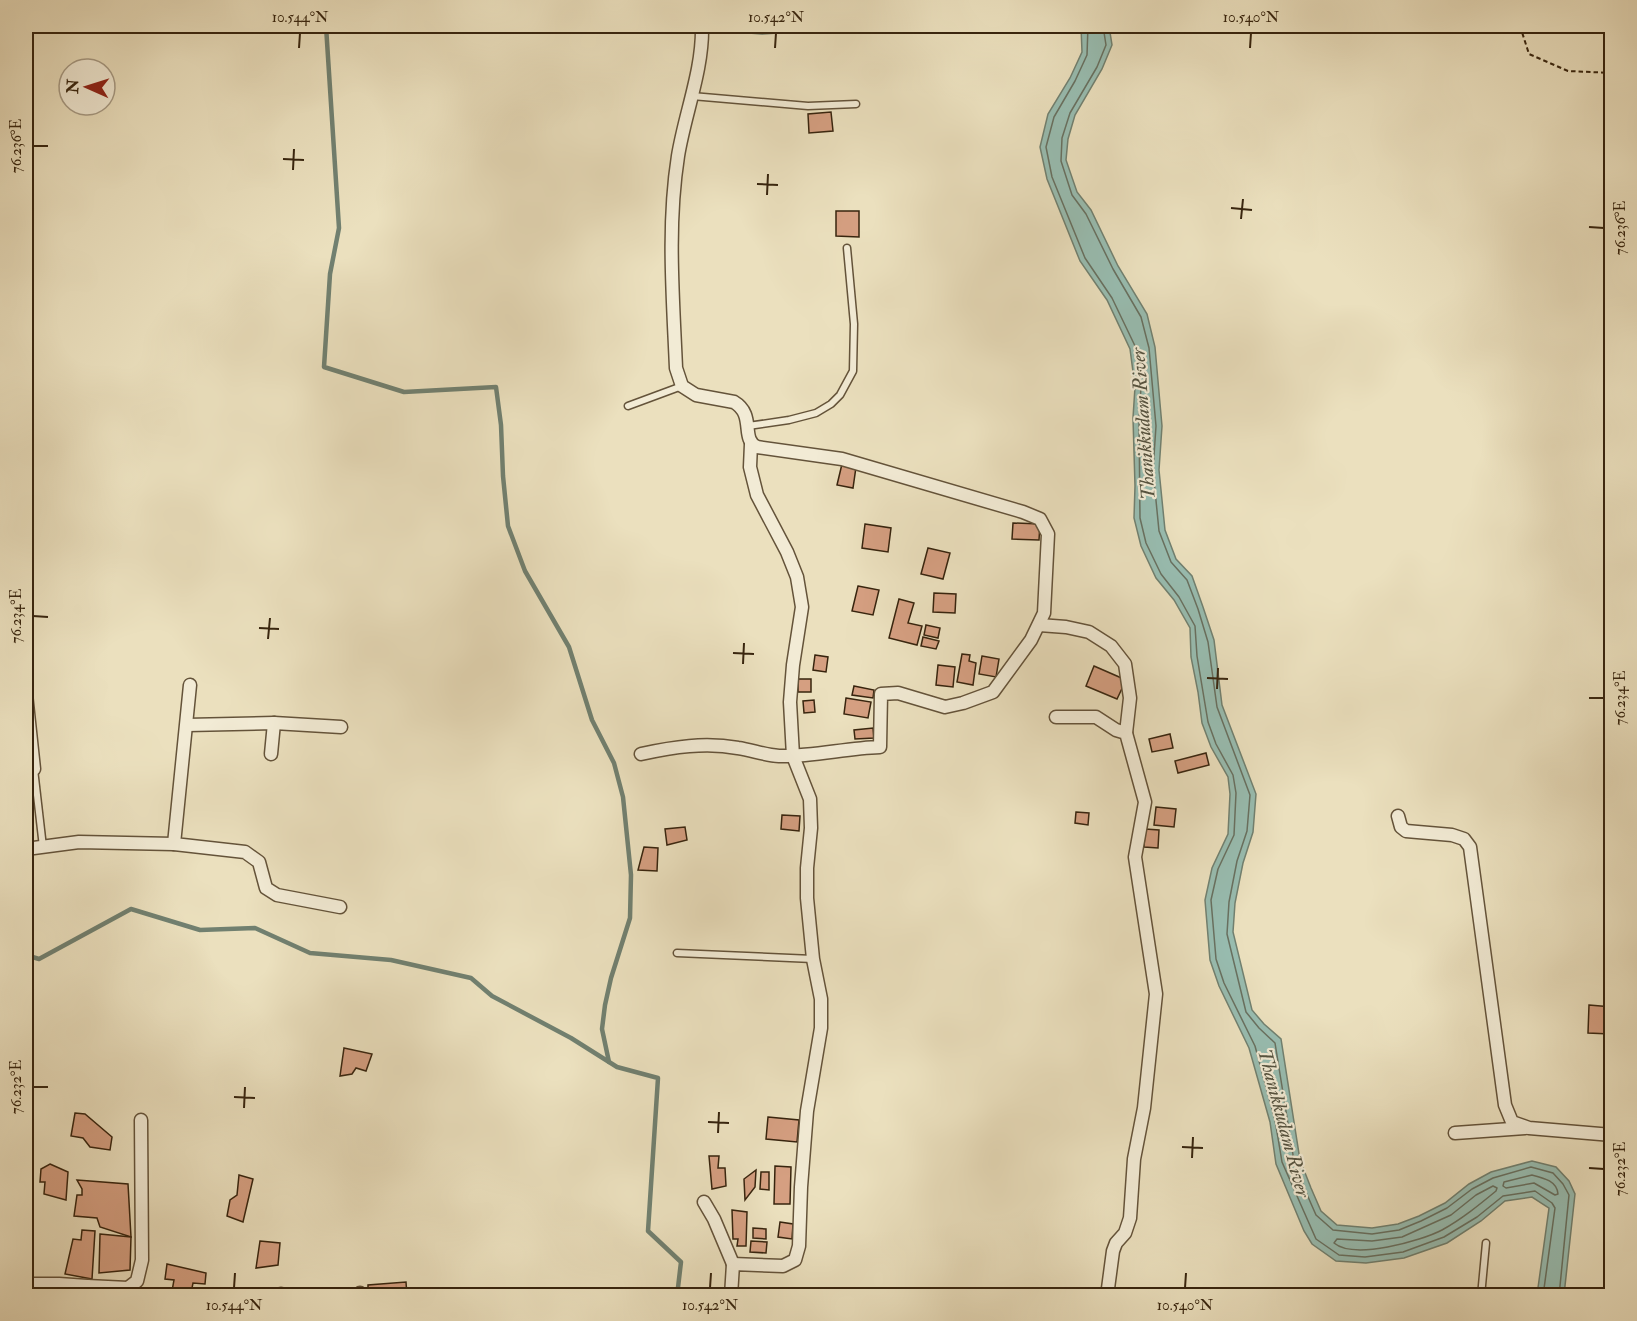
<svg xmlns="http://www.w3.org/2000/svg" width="1637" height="1321" font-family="'IM FELL Double Pica',serif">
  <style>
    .water { fill: #98bdb1; stroke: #718070; stroke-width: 1.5 }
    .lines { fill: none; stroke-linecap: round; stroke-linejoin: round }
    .shore { stroke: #687060; stroke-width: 1.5 }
    .stream { stroke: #718070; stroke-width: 4.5 }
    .building { fill: #d59f81; stroke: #37240e; stroke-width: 1.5 }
    .lane-casing { stroke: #64533a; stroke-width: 9 }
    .street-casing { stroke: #64533a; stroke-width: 15 }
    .path { stroke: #37240e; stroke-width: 2; stroke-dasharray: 4.5 3; stroke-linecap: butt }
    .lane { stroke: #f2ebd5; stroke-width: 6 }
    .street { stroke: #f2ebd5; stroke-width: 12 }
    .ticks { fill: none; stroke: #37240e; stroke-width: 2 }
    .labels { text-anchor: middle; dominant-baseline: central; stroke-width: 4.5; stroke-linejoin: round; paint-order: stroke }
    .water-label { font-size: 20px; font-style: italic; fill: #54523f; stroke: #f2ebd5 }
    .neatline { fill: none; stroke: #37240e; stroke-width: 2 }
    .ticks-label { font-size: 15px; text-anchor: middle; fill: #37240e }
  </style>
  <rect width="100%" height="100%" fill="#ebe0be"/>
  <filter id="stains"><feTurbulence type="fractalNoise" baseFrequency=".00333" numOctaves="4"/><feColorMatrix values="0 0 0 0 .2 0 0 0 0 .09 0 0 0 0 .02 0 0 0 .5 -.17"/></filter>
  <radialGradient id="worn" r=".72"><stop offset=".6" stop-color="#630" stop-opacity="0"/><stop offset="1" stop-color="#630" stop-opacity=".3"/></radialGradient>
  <!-- water -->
  <g class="water">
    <polygon points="728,26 827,26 811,31 762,34 735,32"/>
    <polygon points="1081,26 1109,26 1112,45 1102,69 1075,115 1068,139 1066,160 1077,192 1091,210 1118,266 1147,314 1155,347 1162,426 1159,470 1165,530 1176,559 1192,576 1203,607 1214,640 1222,705 1256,794 1253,832 1243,863 1235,903 1233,932 1252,1010 1264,1024 1281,1039 1300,1160 1311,1188 1321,1211 1337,1225 1372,1228 1398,1224 1419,1216 1445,1203 1469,1184 1491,1172 1532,1161 1556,1167 1569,1181 1575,1194 1564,1295 1537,1295 1549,1208 1532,1197 1505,1201 1481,1221 1447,1243 1404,1258 1366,1263 1336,1261 1312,1244 1304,1231 1276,1164 1270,1122 1249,1048 1219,986 1210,960 1205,900 1212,868 1228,834 1230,794 1228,777 1211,747 1202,723 1198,692 1191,657 1190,628 1174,600 1156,578 1141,546 1134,518 1135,486 1133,418 1135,387 1130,349 1107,300 1080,261 1047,179 1040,147 1048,114 1070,78 1082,52"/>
  </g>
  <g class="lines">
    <!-- shore -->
    <g class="shore">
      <polyline points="1088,26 1087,55 1075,81 1054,117 1046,147 1052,177 1085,258 1112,298 1136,348 1141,387 1139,418 1140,518 1146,543 1161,574 1179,597 1195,626 1197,656 1208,722 1216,744 1233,775 1236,793 1234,835 1218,869 1211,900 1216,959 1224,983 1255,1046 1275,1120 1282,1162 1316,1239 1339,1255 1365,1257 1403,1252 1444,1237 1477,1217 1503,1196 1535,1191 1552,1203 1555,1208 1543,1296"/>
      <polyline points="1103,26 1106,45 1097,67 1070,113 1062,138 1061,161 1072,195 1086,214 1113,269 1141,317 1149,348 1156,426 1153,470 1159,531 1171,562 1187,580 1198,609 1208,642 1217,707 1250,795 1247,831 1237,861 1229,902 1227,934 1246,1012 1259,1028 1275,1043 1294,1161 1305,1190 1316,1215 1333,1230 1372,1234 1399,1230 1421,1221 1447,1208 1472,1189 1493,1178 1531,1167 1553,1173 1563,1184 1569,1195 1559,1296"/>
      <path d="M1532 1175C1544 1178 1557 1181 1558 1194L1555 1195 1534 1183 1506 1188 1503 1186 1504 1182Z"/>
      <path d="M1493 1186 1497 1188 1496 1191C1479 1205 1462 1219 1442 1230 1421 1241 1354 1260 1334 1243L1337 1239 1372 1241 1402 1237 1451 1215 1476 1195Z"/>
    </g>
    <!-- stream -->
    <g class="stream">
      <polyline points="326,26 339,228 330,274 324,367 404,392 496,387 501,425 503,476 508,526 525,571 569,647 592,720 614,763 623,797 631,875 630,918 611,978 605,1005 602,1029 609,1062"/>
      <polyline points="26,955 39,959 131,909 200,930 255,928 310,953 391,960 471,978 492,996 571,1038 617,1067 658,1078 648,1231 681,1262 677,1296"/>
    </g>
  </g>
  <!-- building -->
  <g class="building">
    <polygon points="831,112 833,131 809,133 808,114"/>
    <polygon points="836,211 859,211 859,237 836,236"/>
    <polygon points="842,464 856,467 853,488 837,485"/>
    <polygon points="1013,523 1040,524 1039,540 1012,539"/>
    <polygon points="865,524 891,528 888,552 862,548"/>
    <polygon points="928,548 950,553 943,579 921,574"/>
    <polygon points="858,586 879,590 873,615 852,611"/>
    <polygon points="934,593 956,594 955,613 933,612"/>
    <polygon points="899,599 914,603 908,623 922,626 917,645 889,638"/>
    <polygon points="926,625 940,628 938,638 924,635"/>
    <polygon points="923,637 939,641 936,649 921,646"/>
    <polygon points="962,654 970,655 969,661 976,663 973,685 957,682"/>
    <polygon points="815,655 828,657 826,672 813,670"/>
    <polygon points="982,656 999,659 996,677 979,674"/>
    <polygon points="938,665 955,667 953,687 936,685"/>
    <polygon points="1094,666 1126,680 1117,699 1086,686"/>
    <rect x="798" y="679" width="13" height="13"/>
    <polygon points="854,686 874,690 873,698 852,695"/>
    <polygon points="846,698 871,702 868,718 844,714"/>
    <polygon points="814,700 815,712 804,713 803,701"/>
    <polygon points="873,728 874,738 855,739 854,730"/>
    <polygon points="1170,734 1173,748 1152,752 1149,739"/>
    <polygon points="1206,753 1209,765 1178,773 1175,761"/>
    <polygon points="1156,807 1176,809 1174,827 1154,825"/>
    <polygon points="1076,812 1089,813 1088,825 1075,823"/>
    <polygon points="782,815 800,816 799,831 781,829"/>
    <polygon points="685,827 687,840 667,845 665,829"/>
    <polygon points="1145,829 1159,830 1158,848 1144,847"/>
    <polygon points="644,847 658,848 657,871 638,870"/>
    <polygon points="1589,1005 1612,1007 1610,1034 1588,1033"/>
    <polygon points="344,1048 372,1054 366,1071 356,1068 352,1074 340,1076"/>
    <polygon points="75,1113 85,1114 112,1137 110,1150 90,1147 83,1138 71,1136"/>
    <polygon points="768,1117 799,1120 797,1142 766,1139"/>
    <polygon points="709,1156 719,1156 718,1168 725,1168 726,1186 712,1189"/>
    <polygon points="50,1164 68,1172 66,1200 44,1194 45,1182 40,1182 41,1169"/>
    <polygon points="775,1166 791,1167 790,1204 774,1204"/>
    <polygon points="756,1170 755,1187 745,1200 744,1179"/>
    <polygon points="761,1172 769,1172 769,1190 760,1189"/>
    <polygon points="239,1175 253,1179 243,1222 227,1216 230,1200 237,1195"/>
    <polygon points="77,1180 128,1184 131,1237 100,1227 97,1218 74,1216 77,1195 82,1195 82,1189"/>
    <polygon points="732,1210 747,1212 746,1246 737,1246 738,1239 733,1239"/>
    <polygon points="780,1222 793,1224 792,1239 778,1237"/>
    <polygon points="753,1228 766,1229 766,1239 753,1238"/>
    <polygon points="82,1230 95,1231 92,1279 65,1274 73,1239 81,1240"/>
    <polygon points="100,1234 131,1237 130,1270 99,1273"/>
    <polygon points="260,1241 280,1243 278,1265 256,1268"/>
    <polygon points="751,1241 767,1242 766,1253 750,1252"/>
    <polygon points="167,1264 206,1273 205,1284 193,1283 191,1293 172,1291 174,1280 165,1279"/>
    <polygon points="406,1282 407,1296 368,1296 368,1285"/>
  </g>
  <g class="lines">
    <!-- lane casing -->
    <g class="lane-casing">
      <g id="lane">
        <polyline points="692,96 808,106 856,104"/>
        <polyline points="628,406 682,386"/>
        <polyline points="748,426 789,420 816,413 831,404 840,395 853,371 854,324 847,248"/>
        <polyline points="34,769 43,847"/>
        <polyline points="677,953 813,959"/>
        <polyline points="1481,1296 1486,1243"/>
      </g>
    </g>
    <!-- street casing -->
    <g class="street-casing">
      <g id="street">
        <polyline points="1039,625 1066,627 1089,632 1111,646 1125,664 1130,698 1126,733"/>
        <polyline points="190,685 174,844 245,852 259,862 266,888 277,895 340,907"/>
        <polyline points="26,694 34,769"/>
        <polyline points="1056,717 1096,717 1116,730 1126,733 1145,802 1135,857 1156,994 1144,1108 1134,1159 1130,1218 1125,1233 1116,1243 1113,1251 1107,1296"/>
        <polyline points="187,725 274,723 341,727"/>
        <polyline points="271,754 274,723"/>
        <path d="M641 754C673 747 705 742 738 748 752 750 764 755 779 756 812 757 846 748 880 747L881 694 898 693 945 707 963 703 993 692 1031 640 1044 613 1048 534 1040 519 1023 512 842 459 757 447C740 439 756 415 734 402L696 395 682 386 676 368C673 297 667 226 678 156 685 113 703 70 702 26"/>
        <polyline points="1398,816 1401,827 1406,831 1452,835 1464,839 1470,847 1505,1105 1512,1122 1529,1128 1612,1135"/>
        <polyline points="26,849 79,842 174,844"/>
        <polyline points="1455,1133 1525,1128"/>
        <polyline points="704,1202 714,1219 733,1264"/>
        <polyline points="26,1284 59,1284 87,1286 87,1296"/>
        <polyline points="87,1286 128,1288 137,1281 142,1260 141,1120"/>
        <polyline points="281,1296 281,1294"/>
        <polyline points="360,1296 360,1293"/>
        <polyline points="731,1296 733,1264 783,1266 795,1260 799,1246 801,1187 807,1111 821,1028 821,999 813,959 807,898 807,868 811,828 810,799 793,756 790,702 793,665 802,607 797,577 787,552 757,495 750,467 751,444"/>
      </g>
    </g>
    <!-- path -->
    <polyline class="path" points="1520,26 1529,54 1568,71 1612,73"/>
    <!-- lane -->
    <use href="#lane" class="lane"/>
    <!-- street -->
    <use href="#street" class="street"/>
  </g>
  <!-- ticks -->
  <path class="ticks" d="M299 48 300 33M775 48 776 33M1250 48 1251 33M33 146H48M283 159 304 160M293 170 294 149M757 184 778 185M767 195 768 174M1231 208 1252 210M1241 219 1243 199M1589 227 1604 228M33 616 48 617M259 628 279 629M268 639 270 618M733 653 754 654M743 664 744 643M1207 678 1228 679M1217 689 1218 668M1589 698H1604M33 1087H48M234 1097 255 1098M244 1108 245 1087M708 1122 729 1123M718 1133 719 1112M1182 1147 1203 1148M1192 1158 1193 1137M1589 1168 1604 1169M234 1288 235 1273M710 1288 711 1273M1185 1288 1186 1273"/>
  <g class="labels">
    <!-- water labels -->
    <g class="water-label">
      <text transform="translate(1143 424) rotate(-94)">Thanikkudam River</text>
      <text transform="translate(1284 1123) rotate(75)">Thanikkudam River</text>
    </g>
  </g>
  <!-- margin -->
  <rect width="1637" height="1321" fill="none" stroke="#ebe0be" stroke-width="66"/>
  <!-- north arrow -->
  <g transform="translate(87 87) rotate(273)"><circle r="28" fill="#f2ebd5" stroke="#a79b85" stroke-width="1.5"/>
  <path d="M0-4.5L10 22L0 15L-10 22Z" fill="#8f2418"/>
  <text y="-9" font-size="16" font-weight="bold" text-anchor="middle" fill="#37240e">N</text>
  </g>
  <rect x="33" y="33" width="1571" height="1255" class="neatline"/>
  <g class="ticks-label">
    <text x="300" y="22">10.544°N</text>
    <text x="776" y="22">10.542°N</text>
    <text x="1251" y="22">10.540°N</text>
    <text transform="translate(16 146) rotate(-90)" y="5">76.236°E</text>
    <text transform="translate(1620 228) rotate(-90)" y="5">76.236°E</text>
    <text transform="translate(16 616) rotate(-90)" y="5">76.234°E</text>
    <text transform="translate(1620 698) rotate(-90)" y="5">76.234°E</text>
    <text transform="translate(16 1087) rotate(-90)" y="5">76.232°E</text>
    <text transform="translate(1620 1169) rotate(-90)" y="5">76.232°E</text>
    <text x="234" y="1310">10.544°N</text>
    <text x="710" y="1310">10.542°N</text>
    <text x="1185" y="1310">10.540°N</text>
  </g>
  <rect width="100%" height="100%" filter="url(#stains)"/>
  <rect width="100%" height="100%" fill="url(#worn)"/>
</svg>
